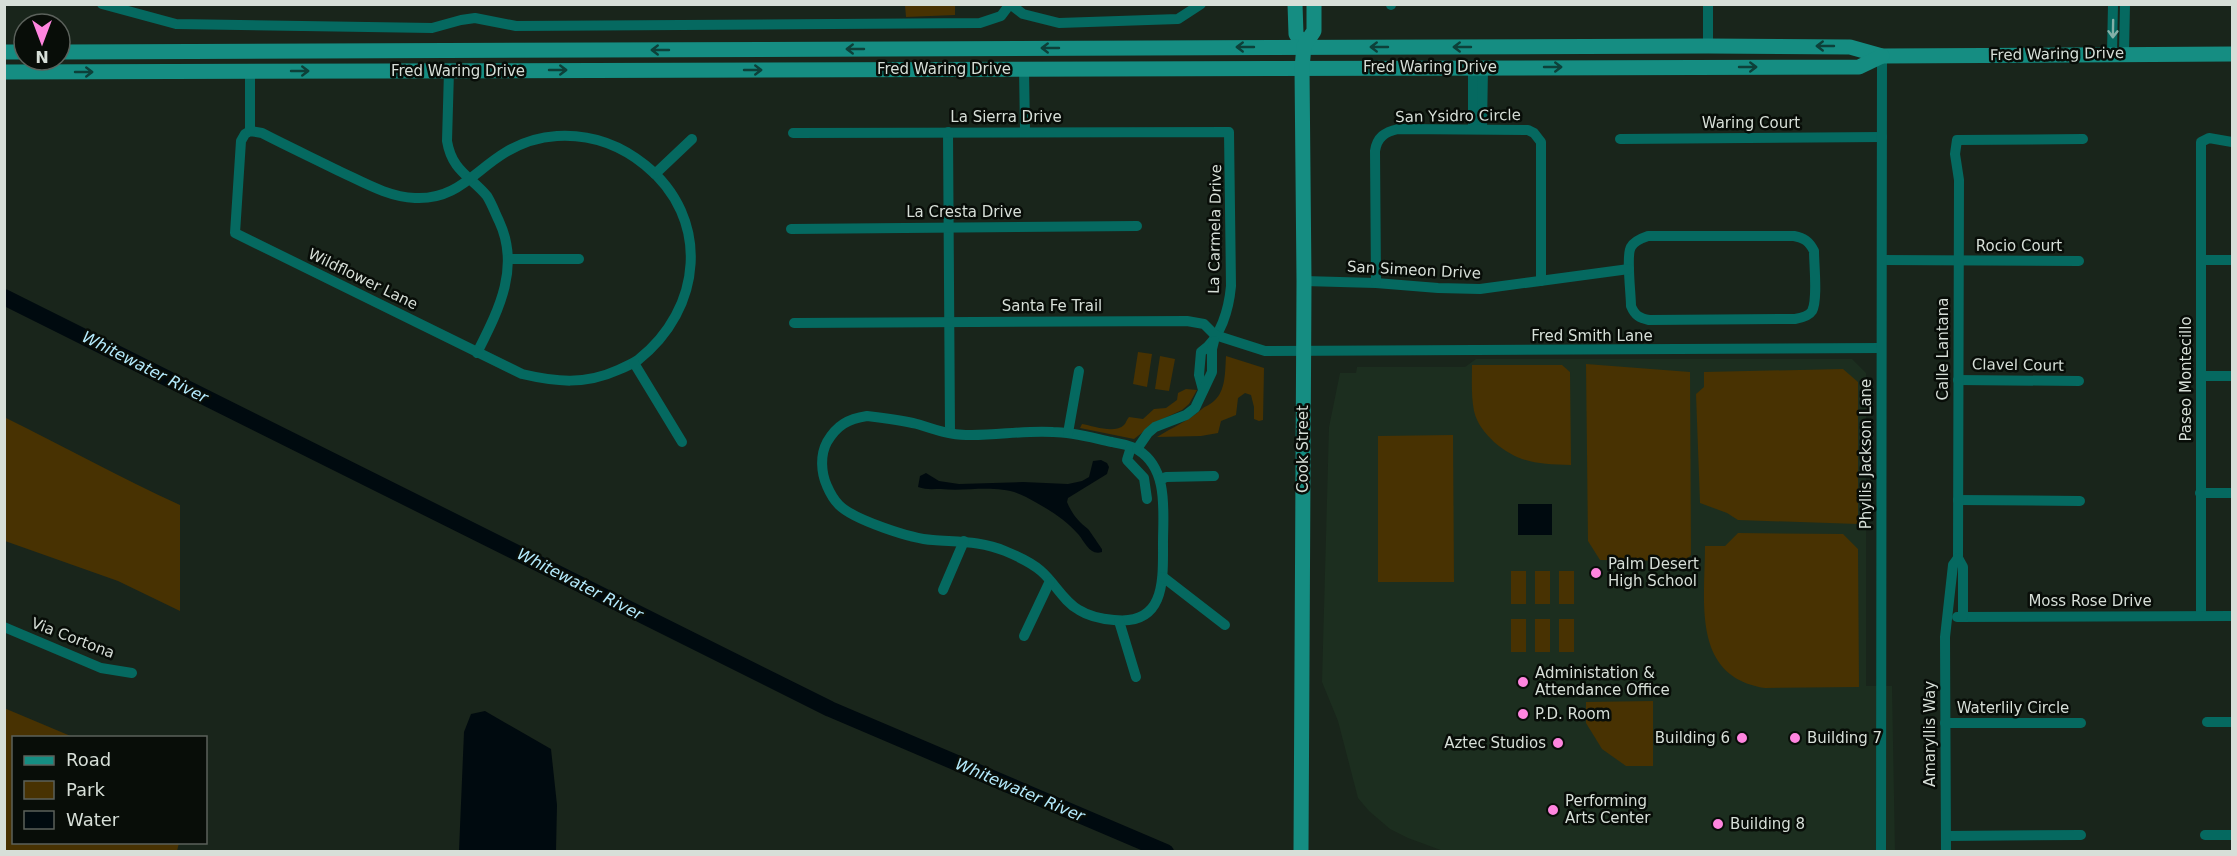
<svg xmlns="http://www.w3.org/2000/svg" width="2237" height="856" font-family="'DejaVu Sans',sans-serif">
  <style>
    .built { fill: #1c2e1f }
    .green { fill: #483202 }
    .water { fill: #000a0f }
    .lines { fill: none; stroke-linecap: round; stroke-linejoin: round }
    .river { stroke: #000a0f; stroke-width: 16 }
    .minor { stroke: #056960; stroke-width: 10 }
    .secondary { stroke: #158d82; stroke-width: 15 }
    .oneway { stroke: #83b0a8 }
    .oneway2 { stroke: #0d4039 }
    .poi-dot { fill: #ff85df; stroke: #080d08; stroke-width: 2 }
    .labels { text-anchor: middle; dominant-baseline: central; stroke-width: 5; stroke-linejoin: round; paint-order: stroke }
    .street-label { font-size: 15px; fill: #d7dfd8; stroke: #080d08 }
    .poi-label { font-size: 15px; fill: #d7dfd8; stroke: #080d08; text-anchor: start }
    .water-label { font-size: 16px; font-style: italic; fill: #b5ebfd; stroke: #080d08 }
  </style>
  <rect width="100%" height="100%" fill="#19251b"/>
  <!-- built -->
  <polygon class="built" points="1476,359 1852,359 1866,373 1866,686 1892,686 1895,851 1446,852 1408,838 1390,829 1369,811 1358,798 1338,721 1322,682 1329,427 1340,373 1356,373 1357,367 1465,367"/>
  <!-- green -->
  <g class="green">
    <polygon points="905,5 955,5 955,15 906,17"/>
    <polygon points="1138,352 1152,354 1147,387 1133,384"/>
    <polygon points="1160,356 1175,359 1169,391 1155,389"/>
    <path d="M1226 356 1264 368 1263 420 1259 421 1254 419V407L1251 395 1245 393 1238 398 1236 415 1221 421 1218 433 1201 436 1157 437C1173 427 1188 421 1202 409 1205 406 1210 405 1214 401 1226 391 1225 371 1226 356Z"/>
    <polygon points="1586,364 1690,372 1691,555 1685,561 1600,560 1588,541"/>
    <path d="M1472 365H1562L1570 372 1571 465C1539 464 1520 464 1494 442 1485 433 1477 424 1474 411 1471 396 1472 380 1472 365Z"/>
    <polygon points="1843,369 1858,382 1858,524 1738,520 1727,513 1700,503 1696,394 1704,387 1704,372"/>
    <path d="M1186 389 1197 390 1189 404 1182 410 1156 422 1134 439 1080 428 1082 424C1093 426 1115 434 1124 425 1126 423 1127 419 1129 417L1143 419 1154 409 1166 408 1177 400 1178 393Z"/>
    <path d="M4 417C63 446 121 478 180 505V611L118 581 5 541Z"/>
    <polygon points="1453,435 1454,582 1378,582 1378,436"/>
    <path d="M1738 533 1843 534 1858 549 1859 687 1765 688C1691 677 1705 601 1705 546H1725Z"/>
    <rect x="1511" y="571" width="15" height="33"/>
    <rect x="1535" y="571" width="15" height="33"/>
    <rect x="1559" y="571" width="15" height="33"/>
    <rect x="1511" y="619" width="15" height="33"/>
    <rect x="1535" y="619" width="15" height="33"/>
    <rect x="1559" y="619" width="15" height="33"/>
    <polygon points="1653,701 1653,766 1626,766 1602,749 1586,723 1586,702"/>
    <polygon points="4,708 73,737 14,738 14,842 179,843 177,851 5,851"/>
  </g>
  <!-- water -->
  <g class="water">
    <path d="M1101 460 1107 463 1109 467 1107 474 1068 498 1067 502C1072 514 1078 521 1088 529 1090 531 1099 545 1102 549V552C1090 556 1085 542 1078 534 1063 517 1046 508 1026 497 1000 483 969 492 941 489 933 489 926 490 918 487L920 476 926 473 939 481 959 484 1023 482 1068 484 1082 481 1089 477 1093 461Z"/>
    <rect x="1518" y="504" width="34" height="31"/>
    <polygon points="485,711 551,749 557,805 556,851 459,851 464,732 471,714"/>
  </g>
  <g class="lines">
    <!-- river -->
    <polyline class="river" points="4,297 830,709 1166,852"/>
    <!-- minor -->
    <g class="minor">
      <polyline points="102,4 176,24 432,28 461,20 475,18 516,26 980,23 1001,16 1010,4"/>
      <polyline points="1010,4 1023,14 1059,23 1178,19 1201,4"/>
      <polyline points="1391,4 1391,5"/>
      <polyline points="1708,4 1708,46"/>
      <polyline points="2112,53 2113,4"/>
      <polyline points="2124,53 2125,4"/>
      <polyline points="1473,67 1473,129"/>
      <polyline points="1024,69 1025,131"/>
      <path d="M449 71 447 141C452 171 470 176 487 196 492 204 495 213 499 221 521 268 498 311 477 353"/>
      <polyline points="1482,129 1483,67"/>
      <path d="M250 131 262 133C287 146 313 158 339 171 363 182 388 197 415 198 457 200 474 171 506 152 521 143 540 137 557 136 591 134 619 144 645 165 711 218 703 309 638 360 632 364 625 367 618 370 585 385 556 382 522 374L235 233 241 141 245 134Z"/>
      <polyline points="250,131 250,71"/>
      <polyline points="948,132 950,433"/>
      <path d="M793 133 1229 132 1231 286C1229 308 1221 339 1201 352L1199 375 1203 390"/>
      <polyline points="1620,139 1882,137"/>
      <polyline points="655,174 692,139"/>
      <polyline points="791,229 1137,226"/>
      <path d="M1648 236H1794C1804 238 1809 241 1814 251 1814 265 1818 300 1812 311 1809 316 1801 318 1795 319L1649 320C1640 318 1635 316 1631 306 1631 294 1626 255 1631 247 1634 241 1642 238 1648 236Z"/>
      <polyline points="509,259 579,259"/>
      <polyline points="1882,260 2079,261"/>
      <polyline points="2202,260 2232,260"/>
      <polyline points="1304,281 1376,283 1438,288 1480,289 1629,269"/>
      <path d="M1376 283 1375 151C1377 137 1385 132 1398 129L1528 130 1534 133 1541 142V281"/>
      <polyline points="794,323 1187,321 1204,324 1215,335 1265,351 1881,348"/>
      <polyline points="634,363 682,442"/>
      <polyline points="2201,376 2232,376"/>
      <polyline points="1958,380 2079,381"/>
      <path d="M867 416C884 418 901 420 917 424 933 429 949 435 966 435 995 436 1024 430 1053 432 1073 432 1093 438 1112 442 1120 444 1131 445 1138 450 1169 469 1163 512 1163 543 1163 579 1166 626 1114 620 1102 619 1090 617 1079 610 1063 601 1055 583 1041 571 1031 562 1017 556 1005 551 982 541 958 542 933 540 912 539 854 520 839 505 834 500 830 493 827 486 821 473 820 455 827 442 837 425 848 419 867 416Z"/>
      <polyline points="1068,433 1079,371"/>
      <polyline points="1131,447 1127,460 1144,478 1147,499"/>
      <polyline points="1137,449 1148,433 1155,427 1186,415 1195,408 1212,372 1212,349 1214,341"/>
      <polyline points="1160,480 1166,477 1214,476"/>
      <polyline points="2200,493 2232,493"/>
      <polyline points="1958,500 2080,501"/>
      <polyline points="1163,577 1225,625"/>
      <polyline points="943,590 964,541"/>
      <polyline points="2201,616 2201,142 2209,138 2232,142"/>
      <polyline points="1957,617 2232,616"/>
      <polyline points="1963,617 1963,567 1958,558 1959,180 1955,154 1957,140 2083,139"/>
      <polyline points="1119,621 1136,677"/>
      <polyline points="4,627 101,668 132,673"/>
      <polyline points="1024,636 1050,581"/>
      <polyline points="2207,722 2232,722"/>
      <polyline points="1945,723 2081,723"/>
      <polyline points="2205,835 2232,835"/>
      <polyline points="1946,836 2081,835"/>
      <polyline points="1881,852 1882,56"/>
      <polyline points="1946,852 1945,637 1953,565 1958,558"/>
    </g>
    <!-- secondary -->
    <g class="secondary">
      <polyline points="1295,4 1296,34 1304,46"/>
      <polyline points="4,52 24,52"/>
      <polyline points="60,52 1708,46 1850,47 1882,56 2232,54"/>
      <polyline points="4,72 1859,67 1882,56"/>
      <polyline points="1301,852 1304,281 1302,68 1304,46 1314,31 1314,4"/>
    </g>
  </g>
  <!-- one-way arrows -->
  <defs><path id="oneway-shaft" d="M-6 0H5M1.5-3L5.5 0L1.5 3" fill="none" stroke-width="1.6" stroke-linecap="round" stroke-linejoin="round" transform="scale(1.5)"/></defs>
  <use class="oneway" href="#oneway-shaft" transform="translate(2113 29) rotate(91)"/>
  <g class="oneway2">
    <use href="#oneway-shaft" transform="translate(1825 46) rotate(-180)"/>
    <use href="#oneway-shaft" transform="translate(1245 47) rotate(180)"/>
    <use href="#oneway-shaft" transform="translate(1379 47) rotate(-180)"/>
    <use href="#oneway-shaft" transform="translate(1462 47) rotate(-180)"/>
    <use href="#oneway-shaft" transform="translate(1050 48) rotate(180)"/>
    <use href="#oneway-shaft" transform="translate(855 49) rotate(180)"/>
    <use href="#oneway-shaft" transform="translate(660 50) rotate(180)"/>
    <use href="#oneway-shaft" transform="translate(1553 67)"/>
    <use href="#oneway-shaft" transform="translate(1748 67)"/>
    <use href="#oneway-shaft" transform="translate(558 70)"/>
    <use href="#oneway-shaft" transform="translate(753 70)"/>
    <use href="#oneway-shaft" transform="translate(300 71)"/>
    <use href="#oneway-shaft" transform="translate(84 72)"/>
  </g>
  <!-- markers -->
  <g class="poi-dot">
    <circle cx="1596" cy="573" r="6"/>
    <circle cx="1523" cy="682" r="6"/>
    <circle cx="1523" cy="714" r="6"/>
    <circle cx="1742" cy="738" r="6"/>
    <circle cx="1795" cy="738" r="6"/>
    <circle cx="1558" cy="743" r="6"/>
    <circle cx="1553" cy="810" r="6"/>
    <circle cx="1718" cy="824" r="6"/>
  </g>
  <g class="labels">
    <!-- street labels -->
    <g class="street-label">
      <text transform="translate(2057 54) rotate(-1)">Fred Waring Drive</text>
      <text x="1430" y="67">Fred Waring Drive</text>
      <text x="944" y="69">Fred Waring Drive</text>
      <text x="458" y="71">Fred Waring Drive</text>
      <text transform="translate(1458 116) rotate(-1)">San Ysidro Circle</text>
      <text x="1006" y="117">La Sierra Drive</text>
      <text x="1751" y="123">Waring Court</text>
      <text x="964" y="212">La Cresta Drive</text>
      <text transform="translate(1215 229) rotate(-89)">La Carmela Drive</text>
      <text x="2019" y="246">Rocio Court</text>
      <text transform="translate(1414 270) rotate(3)">San Simeon Drive</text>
      <text transform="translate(363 279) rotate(26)">Wildflower Lane</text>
      <text x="1052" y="306">Santa Fe Trail</text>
      <text x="1592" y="336">Fred Smith Lane</text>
      <text transform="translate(1943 349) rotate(-90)">Calle Lantana</text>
      <text transform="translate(2018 365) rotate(1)">Clavel Court</text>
      <text transform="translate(2186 379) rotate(-90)">Paseo Montecillo</text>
      <text transform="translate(1303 449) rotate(-90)">Cook Street</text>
      <text transform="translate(1866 454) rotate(-90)">Phyllis Jackson Lane</text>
      <text x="2090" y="601">Moss Rose Drive</text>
      <text transform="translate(73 638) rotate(21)">Via Cortona</text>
      <text x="2013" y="708">Waterlily Circle</text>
      <text transform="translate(1930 734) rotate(-90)">Amaryllis Way</text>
    </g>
    <!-- poi labels -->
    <g class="poi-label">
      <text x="1608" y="564">Palm Desert<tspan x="1608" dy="17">High School</tspan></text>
      <text x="1535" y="673">Administation &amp;<tspan x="1535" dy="17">Attendance Office</tspan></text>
      <text x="1535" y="714">P.D. Room</text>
      <text x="1730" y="738" text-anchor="end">Building 6</text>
      <text x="1807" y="738">Building 7</text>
      <text x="1546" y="743" text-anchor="end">Aztec Studios</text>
      <text x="1565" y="801">Performing<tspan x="1565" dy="17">Arts Center</tspan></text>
      <text x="1730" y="824">Building 8</text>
    </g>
    <!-- water labels -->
    <g class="water-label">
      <text transform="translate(145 367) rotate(27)">Whitewater River</text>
      <text transform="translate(580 584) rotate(27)">Whitewater River</text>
      <text transform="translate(1020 790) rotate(23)">Whitewater River</text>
    </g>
  </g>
  <!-- border -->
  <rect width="2237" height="856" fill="none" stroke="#d7dfd8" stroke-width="12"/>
  <!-- legend -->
  <rect x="12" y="736" width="195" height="108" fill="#080d08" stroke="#5b615b" stroke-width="1.5"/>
  <rect x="24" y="756" width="30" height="9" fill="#158d82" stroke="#5b615b" stroke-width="1.5"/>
  <text x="66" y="766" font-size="18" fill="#d7dfd8">Road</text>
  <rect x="24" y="781" width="30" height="18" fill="#483202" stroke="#5b615b" stroke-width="1.5"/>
  <text x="66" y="796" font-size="18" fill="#d7dfd8">Park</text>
  <rect x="24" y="811" width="30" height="18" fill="#000a0f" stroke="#5b615b" stroke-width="1.5"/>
  <text x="66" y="826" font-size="18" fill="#d7dfd8">Water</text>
  <!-- north arrow -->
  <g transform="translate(42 42) rotate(180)"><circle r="28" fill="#080d08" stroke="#5b615b" stroke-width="1.5"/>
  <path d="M0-4.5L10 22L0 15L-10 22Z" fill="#ff85df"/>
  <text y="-9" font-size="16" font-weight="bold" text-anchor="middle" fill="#d7dfd8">N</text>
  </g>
</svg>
